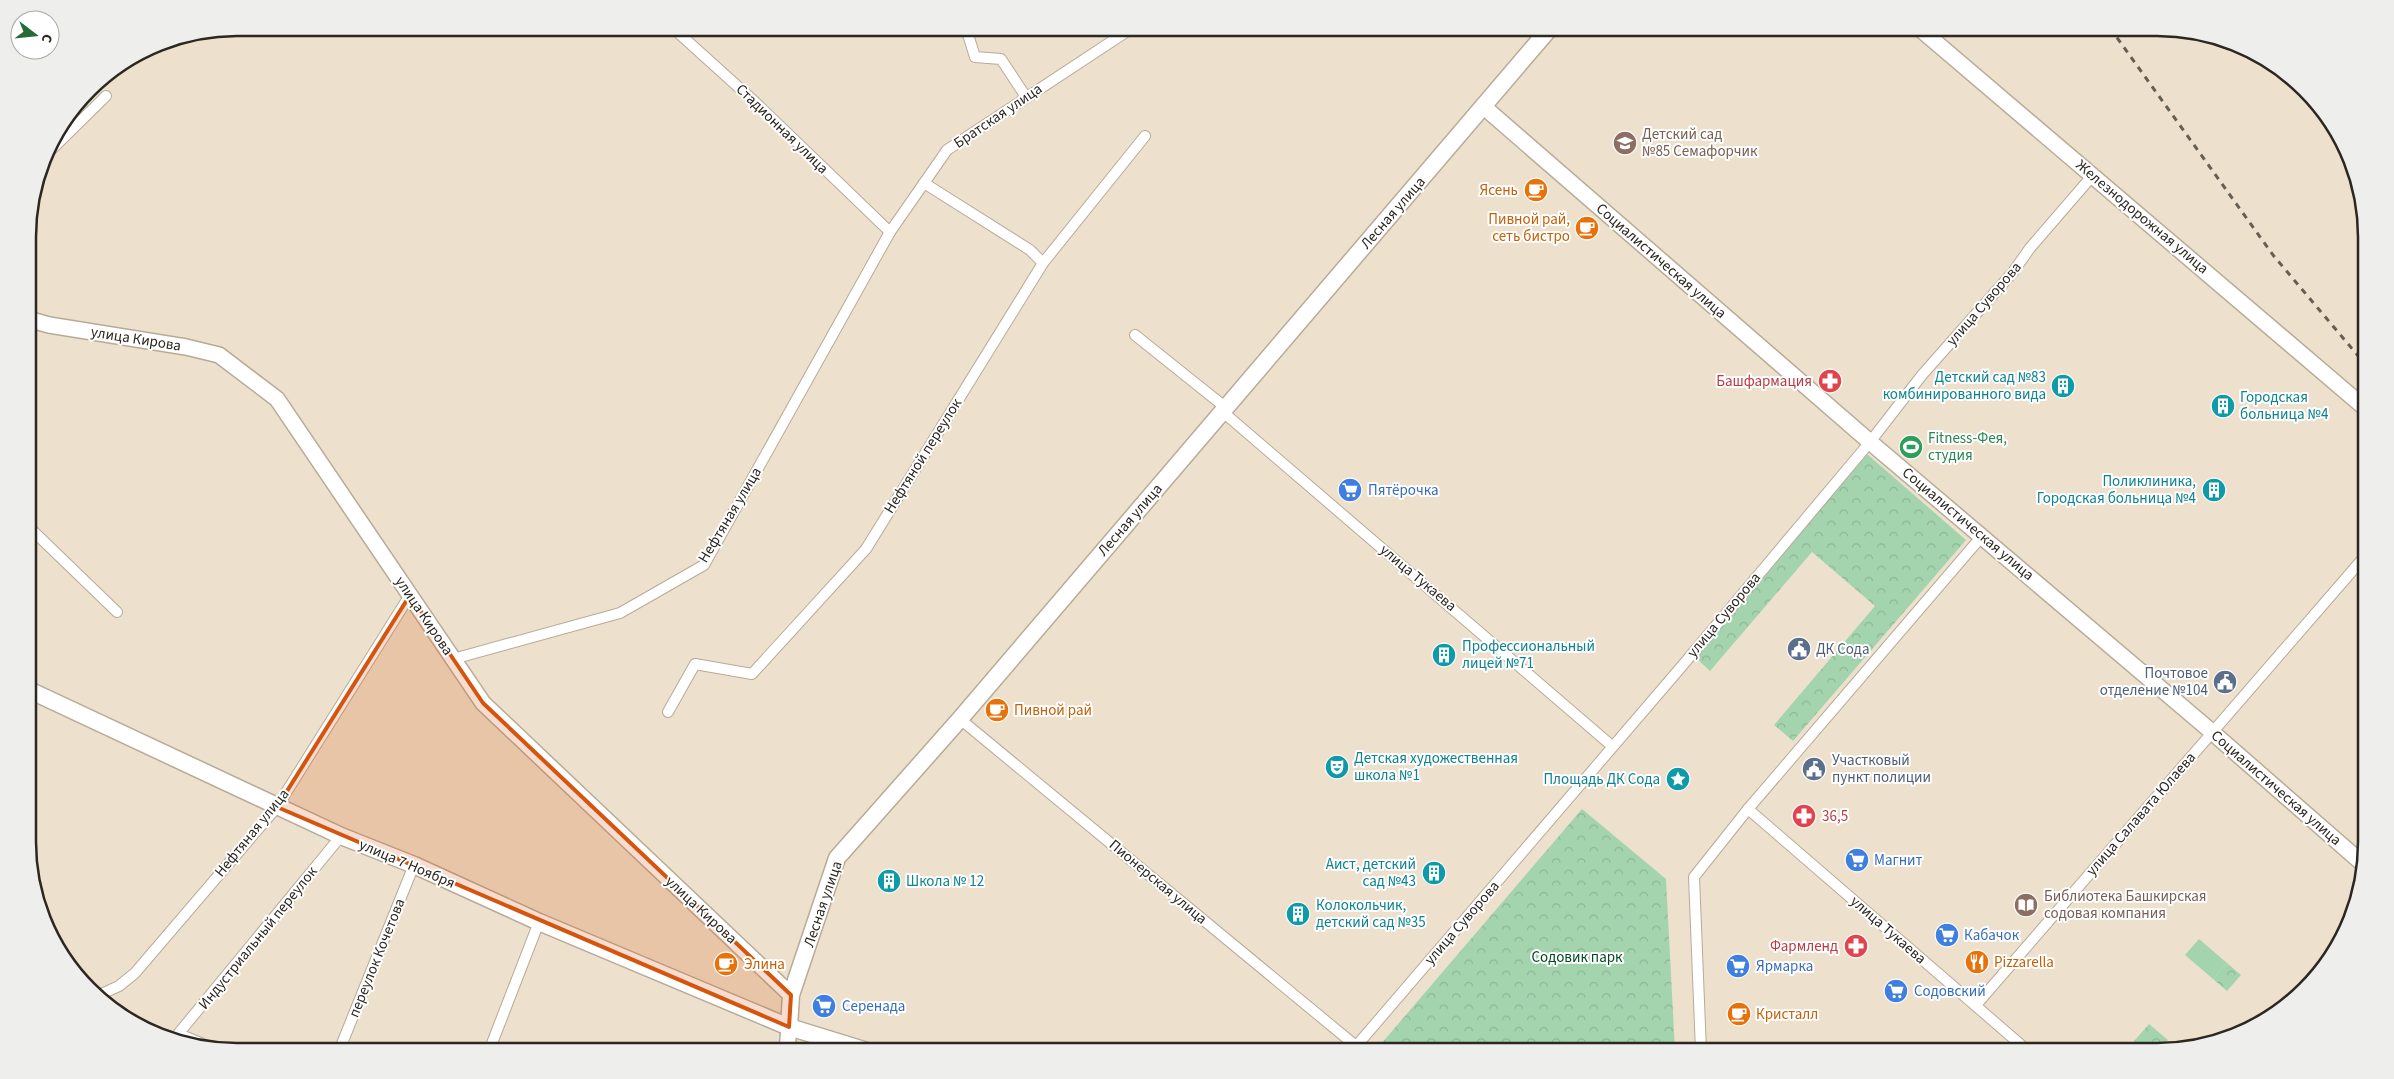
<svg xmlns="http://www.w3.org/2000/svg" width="2394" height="1079" font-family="'Source Sans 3',sans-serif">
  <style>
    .grass { fill: #a4d4ae }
    .park { fill: url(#park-crowns) }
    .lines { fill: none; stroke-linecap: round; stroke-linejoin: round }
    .street-casing { stroke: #b7ab98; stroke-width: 12 }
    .secondary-casing { stroke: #b7ab98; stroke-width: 18 }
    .primary-casing { stroke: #b7ab98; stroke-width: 19 }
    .street { stroke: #fff; stroke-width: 10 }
    .secondary { stroke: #fff; stroke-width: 15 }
    .primary { stroke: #fff; stroke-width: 16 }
    .rail { stroke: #655e53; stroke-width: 3; stroke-dasharray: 6 6; stroke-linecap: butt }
    .marked { fill: #d5540e; fill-opacity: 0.2; stroke: #d5540e; stroke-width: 4; stroke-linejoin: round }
    .labels { text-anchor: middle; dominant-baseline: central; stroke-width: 4; stroke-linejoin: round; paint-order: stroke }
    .street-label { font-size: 15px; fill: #2c2720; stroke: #fff }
    .education-label { font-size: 15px; fill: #785e54; stroke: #fff; text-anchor: start }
    .food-label { font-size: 15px; fill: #c56008; stroke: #fff; text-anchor: start }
    .culture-label { font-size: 15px; fill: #0d838f; stroke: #fff; text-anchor: start }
    .health-label { font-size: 15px; fill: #be3a42; stroke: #fff; text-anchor: end }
    .leisure-label { font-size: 15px; fill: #27864d; stroke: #fff; text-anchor: start }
    .shop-label { font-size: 15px; fill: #366cbe; stroke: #fff; text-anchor: start }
    .service-label { font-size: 15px; fill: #4e5e75; stroke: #fff; text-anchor: start }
    .park-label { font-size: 15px; fill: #004a20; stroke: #fff }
    .rim { fill: none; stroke: #2c2720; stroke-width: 2.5 }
  </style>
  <defs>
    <pattern id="park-crowns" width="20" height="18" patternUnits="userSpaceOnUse" patternTransform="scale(1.25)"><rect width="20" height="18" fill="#a4d4ae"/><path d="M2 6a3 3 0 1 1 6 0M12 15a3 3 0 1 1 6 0" fill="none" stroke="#8db695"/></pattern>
  </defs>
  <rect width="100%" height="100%" fill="#ede1cd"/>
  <!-- grass -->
  <polygon class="grass" points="2199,939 2227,963 2213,979 2185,955"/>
  <!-- park -->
  <g class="park">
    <polygon points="1867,454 1966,540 1793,741 1774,725 1875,606 1812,552 1710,671 1694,656"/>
    <polygon points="1582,809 1666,879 1675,1051 1375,1051"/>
    <polygon points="2227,963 2241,975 2227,991 2213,979"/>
    <polygon points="2149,1024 2168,1040 2158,1051 2146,1051 2134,1041"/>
  </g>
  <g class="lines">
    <!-- street casing -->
    <g class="street-casing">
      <g id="street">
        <polyline points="673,28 756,103 890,232"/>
        <polyline points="966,28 975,57 1001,59 1026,97"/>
        <polyline points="47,154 106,96"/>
        <polyline points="924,183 1030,250 1043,263"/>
        <polyline points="1135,335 1220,403 1223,412 1612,746"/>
        <polyline points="29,527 117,612"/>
        <polyline points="453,659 620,613 704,565 890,232 947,150 1132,28"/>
        <polyline points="668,712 695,664 752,674 866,549 1043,263 1145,136"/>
        <polyline points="960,719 1356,1046"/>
        <polyline points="1748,809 2028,1051"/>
        <polyline points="97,996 119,986 135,973 277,807 410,595"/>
        <polyline points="1976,1005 2366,555"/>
        <polyline points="179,1034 208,1046"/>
        <polyline points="174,1039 341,836"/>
        <polyline points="339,1051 414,865"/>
        <polyline points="489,1051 539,922"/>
        <polyline points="1352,1051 1682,666 1870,442 1922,375 2013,272 2030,248 2093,175"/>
        <polyline points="1701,1051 1694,877 1748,809 1982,536"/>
      </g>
    </g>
    <!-- secondary casing -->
    <g class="secondary-casing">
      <g id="secondary">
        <polyline points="1919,28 2365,408"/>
        <polyline points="1484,107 1870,442 2212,732 2362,863"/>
        <polyline points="28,319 49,325 186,347 219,355 277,399 483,703 791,995"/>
        <polyline points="787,1051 789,1027"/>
      </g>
    </g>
    <!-- primary casing -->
    <g class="primary-casing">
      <g id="primary">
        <polyline points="29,690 341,836 414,865 539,922 789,1027 867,1051"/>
        <polyline points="789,1027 791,995 837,858 960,719 1550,28"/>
      </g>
    </g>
    <!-- street -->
    <use href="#street" class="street"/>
    <!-- secondary -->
    <use href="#secondary" class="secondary"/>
    <!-- primary -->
    <use href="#primary" class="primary"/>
    <!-- rail -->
    <polyline class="rail" points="2110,28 2273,255 2365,364"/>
  </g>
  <!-- marked area -->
  <path class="marked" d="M410 595 483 703 791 995 789 1027 277 807Z"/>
  <!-- icons -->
  <defs>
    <g id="school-disc" transform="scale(1.25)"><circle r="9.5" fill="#8d6e63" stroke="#fff"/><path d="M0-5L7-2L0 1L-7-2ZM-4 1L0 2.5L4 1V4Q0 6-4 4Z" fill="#fff"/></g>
    <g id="cafe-disc" transform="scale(1.25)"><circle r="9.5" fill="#e8710a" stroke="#fff"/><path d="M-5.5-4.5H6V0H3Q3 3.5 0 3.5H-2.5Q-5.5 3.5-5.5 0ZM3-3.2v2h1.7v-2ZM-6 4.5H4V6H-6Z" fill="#fff"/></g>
    <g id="pharmacy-disc" transform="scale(1.25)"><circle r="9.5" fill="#e0444e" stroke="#fff"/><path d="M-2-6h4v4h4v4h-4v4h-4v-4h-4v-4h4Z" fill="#fff"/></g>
    <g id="building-disc" transform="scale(1.25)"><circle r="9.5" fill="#0f9aa8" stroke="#fff"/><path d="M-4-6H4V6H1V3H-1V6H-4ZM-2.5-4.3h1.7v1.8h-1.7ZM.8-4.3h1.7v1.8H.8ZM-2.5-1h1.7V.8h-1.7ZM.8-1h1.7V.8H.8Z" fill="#fff"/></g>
    <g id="stadium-disc" transform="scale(1.25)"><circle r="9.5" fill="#2e9e5b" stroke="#fff"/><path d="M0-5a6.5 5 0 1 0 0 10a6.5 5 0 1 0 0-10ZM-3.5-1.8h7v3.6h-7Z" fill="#fff"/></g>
    <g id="supermarket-disc" transform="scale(1.25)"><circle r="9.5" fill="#3f7fe0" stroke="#fff"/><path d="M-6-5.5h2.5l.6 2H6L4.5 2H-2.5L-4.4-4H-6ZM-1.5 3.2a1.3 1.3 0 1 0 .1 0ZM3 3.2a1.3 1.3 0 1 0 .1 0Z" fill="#fff"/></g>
    <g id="civic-disc" transform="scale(1.25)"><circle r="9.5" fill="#5c6f8a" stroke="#fff"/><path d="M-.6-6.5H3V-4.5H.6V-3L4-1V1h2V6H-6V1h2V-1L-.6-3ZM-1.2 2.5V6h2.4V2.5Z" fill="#fff"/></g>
    <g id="theatre-disc" transform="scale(1.25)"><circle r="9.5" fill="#0f9aa8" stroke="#fff"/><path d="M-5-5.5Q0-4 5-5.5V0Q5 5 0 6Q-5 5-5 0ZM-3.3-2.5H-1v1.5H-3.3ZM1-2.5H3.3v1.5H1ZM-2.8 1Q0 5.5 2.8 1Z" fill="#fff"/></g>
    <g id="sight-disc" transform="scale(1.25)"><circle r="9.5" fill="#0f9aa8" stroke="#fff"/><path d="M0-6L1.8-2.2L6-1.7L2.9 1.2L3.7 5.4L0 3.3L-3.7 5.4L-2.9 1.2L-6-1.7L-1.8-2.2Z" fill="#fff"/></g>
    <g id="library-disc" transform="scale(1.25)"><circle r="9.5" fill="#8d6e63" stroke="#fff"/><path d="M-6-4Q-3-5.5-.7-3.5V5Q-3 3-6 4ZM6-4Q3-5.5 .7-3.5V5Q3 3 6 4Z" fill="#fff"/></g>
    <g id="restaurant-disc" transform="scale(1.25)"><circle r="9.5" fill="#e8710a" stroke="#fff"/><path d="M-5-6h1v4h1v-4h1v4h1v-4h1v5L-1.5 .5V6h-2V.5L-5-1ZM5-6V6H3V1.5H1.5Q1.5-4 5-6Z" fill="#fff"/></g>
  </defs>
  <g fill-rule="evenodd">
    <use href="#school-disc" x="1625" y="143"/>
    <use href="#cafe-disc" x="1536" y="190"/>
    <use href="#cafe-disc" x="1587" y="228"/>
    <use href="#pharmacy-disc" x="1830" y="381"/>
    <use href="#building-disc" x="2063" y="386"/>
    <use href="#building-disc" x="2223" y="406"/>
    <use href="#stadium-disc" x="1911" y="447"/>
    <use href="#supermarket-disc" x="1350" y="490"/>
    <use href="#building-disc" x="2214" y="490"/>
    <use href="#civic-disc" x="1799" y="649"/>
    <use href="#building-disc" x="1444" y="655"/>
    <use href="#civic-disc" x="2225" y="682"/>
    <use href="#cafe-disc" x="997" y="710"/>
    <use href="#theatre-disc" x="1337" y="767"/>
    <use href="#civic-disc" x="1814" y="769"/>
    <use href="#sight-disc" x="1678" y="779"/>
    <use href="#pharmacy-disc" x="1804" y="816"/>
    <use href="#supermarket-disc" x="1857" y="860"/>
    <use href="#building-disc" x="1434" y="873"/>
    <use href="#building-disc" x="889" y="881"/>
    <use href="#library-disc" x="2026" y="905"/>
    <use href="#building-disc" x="1298" y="914"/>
    <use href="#supermarket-disc" x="1947" y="935"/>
    <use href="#pharmacy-disc" x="1856" y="946"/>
    <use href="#restaurant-disc" x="1977" y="962"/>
    <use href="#cafe-disc" x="726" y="964"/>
    <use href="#supermarket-disc" x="1738" y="966"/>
    <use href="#supermarket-disc" x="1896" y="991"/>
    <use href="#supermarket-disc" x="824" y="1006"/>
    <use href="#cafe-disc" x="1739" y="1014"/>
  </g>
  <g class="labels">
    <!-- street labels -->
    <g class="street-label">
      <text transform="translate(998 116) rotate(-34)">Братская улица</text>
      <text transform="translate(782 129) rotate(44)">Стадионная улица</text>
      <text transform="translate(1393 213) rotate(-49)">Лесная улица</text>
      <text transform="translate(2142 217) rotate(40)">Железнодорожная улица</text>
      <text transform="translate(1661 261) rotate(41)">Социалистическая улица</text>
      <text transform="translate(1984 304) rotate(-49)">улица Суворова</text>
      <text transform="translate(136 339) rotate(9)">улица Кирова</text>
      <text transform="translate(923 456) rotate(-58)">Нефтяной переулок</text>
      <text transform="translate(730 515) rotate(-59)">Нефтяная улица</text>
      <text transform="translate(1130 520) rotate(-49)">Лесная улица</text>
      <text transform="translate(1968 524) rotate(40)">Социалистическая улица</text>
      <text transform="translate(1418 578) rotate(40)">улица Тукаева</text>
      <text transform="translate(1724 615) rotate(-50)">улица Суворова</text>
      <text transform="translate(424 616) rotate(56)">улица Кирова</text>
      <text transform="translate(2276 788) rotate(41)">Социалистическая улица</text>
      <text transform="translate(2141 814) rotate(-49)">улица Салавата Юлаева</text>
      <text transform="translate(252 833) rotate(-51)">Нефтяная улица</text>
      <text transform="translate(407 864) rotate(23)">улица 7 Ноября</text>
      <text transform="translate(1158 882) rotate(40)">Пионерская улица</text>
      <text transform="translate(823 904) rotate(-71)">Лесная улица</text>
      <text transform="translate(701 910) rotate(43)">улица Кирова</text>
      <text transform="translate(1462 923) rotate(-49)">улица Суворова</text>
      <text transform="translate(1888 930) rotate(41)">улица Тукаева</text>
      <text transform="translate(258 938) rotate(-51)">Индустриальный переулок</text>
      <text transform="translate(377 958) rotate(-68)">переулок Кочетова</text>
    </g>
    <!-- education labels -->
    <g class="education-label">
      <text x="1642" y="134">Детский сад<tspan x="1642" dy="17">№85 Семафорчик</tspan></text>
      <text x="2044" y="896">Библиотека Башкирская<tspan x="2044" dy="17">содовая компания</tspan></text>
    </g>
    <!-- food labels -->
    <g class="food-label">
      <text x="1518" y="190" text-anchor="end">Ясень</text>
      <text x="1570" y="219" text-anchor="end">Пивной рай,<tspan x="1570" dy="17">сеть бистро</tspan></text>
      <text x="1014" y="710">Пивной рай</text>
      <text x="1994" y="962">Pizzarella</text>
      <text x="744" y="964">Элина</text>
      <text x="1756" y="1014">Кристалл</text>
    </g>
    <!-- culture labels -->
    <g class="culture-label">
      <text x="2046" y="377" text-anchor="end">Детский сад №83<tspan x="2046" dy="17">комбинированного вида</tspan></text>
      <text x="2240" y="397">Городская<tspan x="2240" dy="17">больница №4</tspan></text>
      <text x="2196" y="481" text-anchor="end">Поликлиника,<tspan x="2196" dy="17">Городская больница №4</tspan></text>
      <text x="1462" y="646">Профессиональный<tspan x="1462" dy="17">лицей №71</tspan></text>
      <text x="1354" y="758">Детская художественная<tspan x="1354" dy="17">школа №1</tspan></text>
      <text x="1660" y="779" text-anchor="end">Площадь ДК Сода</text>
      <text x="1416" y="864" text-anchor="end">Аист, детский<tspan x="1416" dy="17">сад №43</tspan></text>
      <text x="906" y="881">Школа № 12</text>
      <text x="1316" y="905">Колокольчик,<tspan x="1316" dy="17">детский сад №35</tspan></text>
    </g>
    <!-- health labels -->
    <g class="health-label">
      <text x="1812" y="381">Башфармация</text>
      <text x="1822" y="816" text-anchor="start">36,5</text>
      <text x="1838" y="946">Фармленд</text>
    </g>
    <!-- leisure labels -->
    <g class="leisure-label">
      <text x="1928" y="438">Fitness-Фея,<tspan x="1928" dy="17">студия</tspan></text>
    </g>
    <!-- shop labels -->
    <g class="shop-label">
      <text x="1368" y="490">Пятёрочка</text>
      <text x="1874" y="860">Магнит</text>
      <text x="1964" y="935">Кабачок</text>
      <text x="1756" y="966">Ярмарка</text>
      <text x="1914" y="991">Содовский</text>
      <text x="842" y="1006">Серенада</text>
    </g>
    <!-- service labels -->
    <g class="service-label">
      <text x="1816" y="649">ДК Сода</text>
      <text x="2208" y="673" text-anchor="end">Почтовое<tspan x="2208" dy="17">отделение №104</tspan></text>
      <text x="1832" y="760">Участковый<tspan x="1832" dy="17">пункт полиции</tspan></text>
    </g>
    <!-- park labels -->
    <g class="park-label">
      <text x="1577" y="957">Содовик парк</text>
    </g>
  </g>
  <!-- crop -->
  <path d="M0 0H2394V1079H0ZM237 36H2157A201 201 0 0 1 2358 237V842A201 201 0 0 1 2157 1043H237A201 201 0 0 1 36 842V237A201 201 0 0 1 237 36Z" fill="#eeeeed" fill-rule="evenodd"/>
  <path class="rim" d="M237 36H2157A201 201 0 0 1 2358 237V842A201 201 0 0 1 2157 1043H237A201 201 0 0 1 36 842V237A201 201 0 0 1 237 36Z"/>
  <!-- north arrow -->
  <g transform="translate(35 35) rotate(106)"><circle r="24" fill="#ffffff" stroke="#aba9a6"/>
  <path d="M0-4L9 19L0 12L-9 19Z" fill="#246b38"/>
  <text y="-8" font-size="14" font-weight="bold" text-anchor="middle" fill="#2c2720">С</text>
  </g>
</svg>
